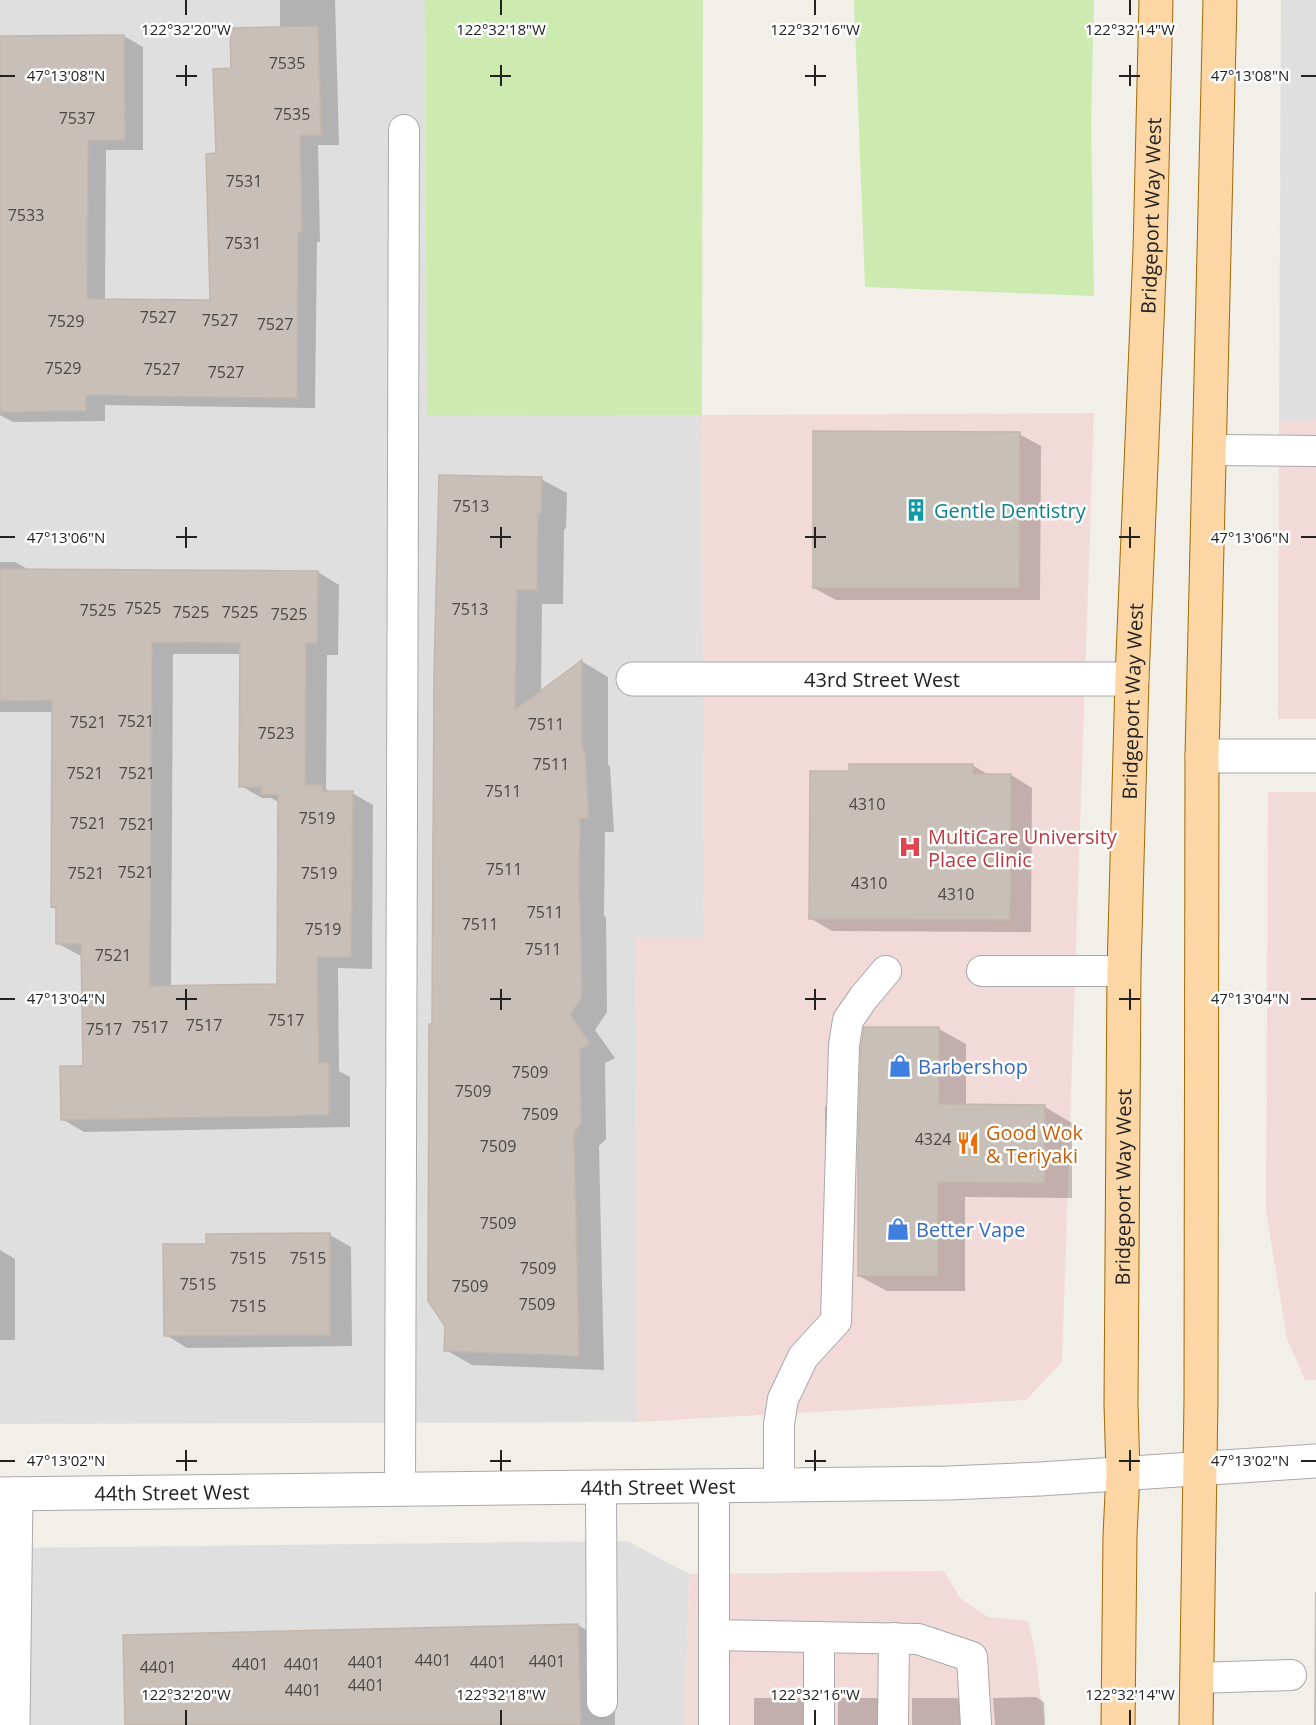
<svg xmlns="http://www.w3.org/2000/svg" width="1316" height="1725" font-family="'Open Sans',sans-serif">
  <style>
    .residential { fill: #e0dfdf }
    .commercial { fill: #f2dad9 }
    .grass { fill: #cdebb0 }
    .shadow { fill: #0003; fill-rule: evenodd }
    .building { fill: #c7bfb8; stroke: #c4b6ab; stroke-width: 1.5; fill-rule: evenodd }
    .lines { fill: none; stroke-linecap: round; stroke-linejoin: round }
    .service-casing { stroke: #a9a9a9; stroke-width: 32 }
    .minor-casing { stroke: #a9a9a9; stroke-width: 35 }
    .tertiary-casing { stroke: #a9a9a9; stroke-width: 35 }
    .primary-casing { stroke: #a06b00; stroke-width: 35 }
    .service { stroke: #fff; stroke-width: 30 }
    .minor { stroke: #fff; stroke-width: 33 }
    .tertiary { stroke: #fff; stroke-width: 33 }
    .primary { stroke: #fcd6a4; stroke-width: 33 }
    .ticks { fill: none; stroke: #222; stroke-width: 2 }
    .labels { text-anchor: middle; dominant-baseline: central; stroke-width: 5; stroke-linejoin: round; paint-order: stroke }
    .number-label { font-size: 16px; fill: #4b4948 }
    .street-label { font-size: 20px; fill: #222; stroke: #fff }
    .culture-label { font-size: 20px; fill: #0d838f; stroke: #fff; text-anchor: start }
    .health-label { font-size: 20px; fill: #be3a42; stroke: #fff; text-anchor: start }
    .shop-label { font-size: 20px; fill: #366cbe; stroke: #fff; text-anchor: start }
    .food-label { font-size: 20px; fill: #c56008; stroke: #fff; text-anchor: start }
    .ticks-label { font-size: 15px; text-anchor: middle; fill: #222; stroke: #fff; stroke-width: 5; stroke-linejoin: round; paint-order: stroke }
  </style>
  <rect width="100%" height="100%" fill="#f2efe9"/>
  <!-- residential -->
  <g class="residential">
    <polygon points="0,0 425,0 427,415 702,415 704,937 636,938 638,1422 0,1424"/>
    <polygon points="1281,0 1316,0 1316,420 1279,421"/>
    <polygon points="627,1541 689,1574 685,1725 0,1725 0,1548"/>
  </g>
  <!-- commercial -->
  <g class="commercial">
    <polygon points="1094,413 1062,1362 1026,1400 638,1422 636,937 704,937 702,415"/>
    <polygon points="1316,420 1316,719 1278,719 1279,421"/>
    <polygon points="1268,792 1316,792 1316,1380 1305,1380 1287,1339 1266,1211"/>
    <polygon points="944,1571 960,1598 988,1617 1028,1621 1035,1650 1044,1725 685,1725 689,1574"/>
  </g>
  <!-- grass -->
  <g class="grass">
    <polygon points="425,0 703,0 702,415 427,416"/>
    <polygon points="854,0 1094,0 1091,122 1094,296 865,287"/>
  </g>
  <!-- shadow -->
  <g class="shadow">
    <polygon points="280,0 335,0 339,145 318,145 320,242 317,242 315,408 105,405 105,421 13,422 0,415 0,38 124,36 143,47 143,150 106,150 105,300 212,302 217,155 280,28"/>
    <polygon points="1019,434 1041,446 1040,600 836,600 814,588"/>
    <polygon points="541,479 567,493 566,528 564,530 563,604 542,604 541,693 583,662 608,677 608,764 610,767 614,832 605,832 604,916 606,917 607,1012 595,1030 615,1058 605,1063 606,1139 599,1146 604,1370 472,1365 446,1350 447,1326 434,1025 436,673"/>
    <path d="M0 562H15L31 571 318 572 339 585 338 655H327L326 789 332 793H352L373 805 372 969 338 968 339 1071 350 1077V1127L84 1132 62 1119 85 1068 83 955H79L57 943V910L52 907 54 712H0ZM173 654H242L241 786 262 798H271L280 803 279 986 171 987Z"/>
    <polygon points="972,765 989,775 1011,775 1032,788 1031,932 832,931 810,918 850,773"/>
    <polygon points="939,1029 966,1044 966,1106 1045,1107 1072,1123 1072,1198 965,1197 965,1291 887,1291 859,1276"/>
    <polygon points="825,1106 852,1122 850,1168 825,1153"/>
    <polygon points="330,1235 351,1247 352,1346 187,1348 166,1335 208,1246"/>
    <polygon points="0,1250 15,1259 15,1340 0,1340"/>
    <polygon points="1315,1592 1316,1592 1316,1725 1314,1725"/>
    <polygon points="578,1625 614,1646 615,1725 127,1725 125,1636"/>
    <polygon points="1036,1697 1044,1702 1045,1725 995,1725 993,1698"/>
    <polygon points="754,1698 801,1698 810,1703 810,1725 754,1725"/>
    <polygon points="838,1698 876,1698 884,1703 884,1725 838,1725"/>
    <polygon points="912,1698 957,1698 965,1703 966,1725 912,1725"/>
  </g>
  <!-- building -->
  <g class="building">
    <polygon points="318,26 321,135 300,135 302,232 298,232 297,398 86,395 86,411 0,412 0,36 124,35 125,140 88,140 87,299 210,300 206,154 216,153 213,69 231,68 230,28"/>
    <polygon points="813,431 1020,432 1019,588 813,588"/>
    <polygon points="439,475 542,477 541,513 538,515 537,590 517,590 515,710 582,660 582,748 585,751 589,818 580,818 579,899 580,901 582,997 570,1014 590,1044 580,1049 581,1124 574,1131 579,1356 444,1351 445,1326 428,1301 429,1024 432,1024 434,673"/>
    <path d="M0 569 318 571 317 643H306L305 785H322V791H353L351 957H317L319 1063H329V1115L61 1120 60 1066H83L81 944H56V907H51L52 700 0 701ZM152 642 240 643 239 787H261V794L278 795 277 984 150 986Z"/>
    <polygon points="849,764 973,764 973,774 1011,774 1010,920 809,919 810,771 849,771"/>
    <polygon points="864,1027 939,1027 939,1104 1045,1105 1045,1183 938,1182 938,1276 858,1276 858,1154 861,1047"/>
    <polygon points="330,1233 330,1335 164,1336 163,1244 206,1244 206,1234"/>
    <polygon points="578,1624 581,1725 125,1725 123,1635"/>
  </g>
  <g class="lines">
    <!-- service casing -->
    <g class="service-casing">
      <g id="service">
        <polyline points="1210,450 1316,451"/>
        <polyline points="982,971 1124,971"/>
        <polyline points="779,1484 779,1424 783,1399 803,1357 836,1321 844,1045 848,1020 864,997 886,971"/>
        <polyline points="714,1485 714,1725"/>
        <polyline points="601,1487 602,1702"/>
        <polyline points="400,1489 404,130"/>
        <polyline points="714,1635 918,1639 972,1657 976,1725"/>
        <polyline points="819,1637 819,1725"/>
        <polyline points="1197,1678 1291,1675"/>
        <polyline points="893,1725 894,1638"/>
      </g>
    </g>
    <!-- minor casing -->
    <g class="minor-casing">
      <g id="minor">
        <path id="s1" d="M633 679H1132"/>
        <polyline points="1202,756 1316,756"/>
        <polyline points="13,1725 16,1494"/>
      </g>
    </g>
    <!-- tertiary casing -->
    <g class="tertiary-casing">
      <g id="tertiary">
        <path id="s2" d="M0 1494 949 1483 1040 1479 1316 1461"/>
      </g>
    </g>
    <!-- primary casing -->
    <g class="primary-casing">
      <g id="primary">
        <path id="s3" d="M1118 1725 1120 1536 1123 1473 1121 1404 1124 971 1132 679 1150 250 1156 0"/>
        <polyline points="1196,1725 1201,1399 1202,756 1220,0"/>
      </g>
    </g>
    <!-- service -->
    <use href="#service" class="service"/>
    <!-- minor -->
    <use href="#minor" class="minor"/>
    <!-- tertiary -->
    <use href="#tertiary" class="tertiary"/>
    <!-- primary -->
    <use href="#primary" class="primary"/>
  </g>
  <!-- ticks -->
  <path class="ticks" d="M186 0V15M501 0V15M815 0V15M1130 0V15M186 65V86M501 65V86M815 65V86M1130 65V86M0 76H15M176 76H197M490 76H511M805 76H826M1119 76H1140M1301 76H1316M186 527V548M501 527V548M815 527V548M1130 527V548M0 537H15M176 537H197M490 537H511M805 537H826M1119 537H1140M1301 537H1316M186 989V1010M501 989V1010M815 989V1010M1130 989V1010M0 999H15M176 999H197M490 999H511M805 999H826M1119 999H1140M1301 999H1316M186 1450V1471M501 1450V1471M815 1450V1471M1130 1450V1471M0 1461H15M176 1461H197M490 1461H511M805 1461H826M1119 1461H1140M1301 1461H1316M186 1710V1725M501 1710V1725M815 1710V1725M1130 1710V1725"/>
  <!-- icons -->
  <defs>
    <g id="building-bare" transform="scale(1.8)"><path d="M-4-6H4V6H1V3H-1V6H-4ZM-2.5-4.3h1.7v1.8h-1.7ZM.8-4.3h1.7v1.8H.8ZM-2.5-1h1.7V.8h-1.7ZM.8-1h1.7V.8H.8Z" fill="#0f9aa8" stroke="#fff" stroke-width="2.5" paint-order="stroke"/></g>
    <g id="hospital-bare" transform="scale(1.8)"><path d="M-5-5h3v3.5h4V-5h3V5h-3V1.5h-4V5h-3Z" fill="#e0444e" stroke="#fff" stroke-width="2.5" paint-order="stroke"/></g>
    <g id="shop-bare" transform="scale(1.8)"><path d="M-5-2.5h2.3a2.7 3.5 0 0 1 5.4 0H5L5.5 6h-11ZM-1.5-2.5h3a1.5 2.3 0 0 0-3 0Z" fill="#3f7fe0" stroke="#fff" stroke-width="2.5" paint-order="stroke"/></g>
    <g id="restaurant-bare" transform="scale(1.8)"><path d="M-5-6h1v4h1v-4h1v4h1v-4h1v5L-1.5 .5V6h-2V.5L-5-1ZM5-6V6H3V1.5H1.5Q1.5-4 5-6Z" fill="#e8710a" stroke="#fff" stroke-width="2.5" paint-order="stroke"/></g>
  </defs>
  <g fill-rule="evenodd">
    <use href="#building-bare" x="916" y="510"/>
    <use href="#hospital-bare" x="910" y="847"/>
    <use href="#shop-bare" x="900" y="1066"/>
    <use href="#restaurant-bare" x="968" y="1143"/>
    <use href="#shop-bare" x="898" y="1229"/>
  </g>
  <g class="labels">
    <!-- number labels -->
    <g class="number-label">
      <text x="287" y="63">7535</text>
      <text x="292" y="114">7535</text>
      <text x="77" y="118">7537</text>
      <text x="244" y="181">7531</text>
      <text x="26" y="215">7533</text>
      <text x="243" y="243">7531</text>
      <text x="158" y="317">7527</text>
      <text x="220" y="320">7527</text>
      <text x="66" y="321">7529</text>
      <text x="275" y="324">7527</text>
      <text x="63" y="368">7529</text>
      <text x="162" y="369">7527</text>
      <text x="226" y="372">7527</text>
      <text x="471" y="506">7513</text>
      <text x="143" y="608">7525</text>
      <text x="470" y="609">7513</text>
      <text x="98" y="610">7525</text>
      <text x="191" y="612">7525</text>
      <text x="240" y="612">7525</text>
      <text x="289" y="614">7525</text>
      <text x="136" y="721">7521</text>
      <text x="88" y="722">7521</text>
      <text x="546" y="724">7511</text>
      <text x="276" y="733">7523</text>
      <text x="551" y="764">7511</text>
      <text x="85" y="773">7521</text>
      <text x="137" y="773">7521</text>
      <text x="503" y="791">7511</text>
      <text x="867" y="804">4310</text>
      <text x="317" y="818">7519</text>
      <text x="88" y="823">7521</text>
      <text x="137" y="824">7521</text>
      <text x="504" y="869">7511</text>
      <text x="136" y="872">7521</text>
      <text x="86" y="873">7521</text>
      <text x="319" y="873">7519</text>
      <text x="869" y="883">4310</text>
      <text x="956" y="894">4310</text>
      <text x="545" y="912">7511</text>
      <text x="480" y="924">7511</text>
      <text x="323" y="929">7519</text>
      <text x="543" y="949">7511</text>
      <text x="113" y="955">7521</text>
      <text x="286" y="1020">7517</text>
      <text x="204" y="1025">7517</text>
      <text x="150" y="1027">7517</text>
      <text x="104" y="1029">7517</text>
      <text x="530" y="1072">7509</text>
      <text x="473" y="1091">7509</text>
      <text x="540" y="1114">7509</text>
      <text x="933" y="1139">4324</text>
      <text x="498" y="1146">7509</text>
      <text x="498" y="1223">7509</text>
      <text x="248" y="1258">7515</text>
      <text x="308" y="1258">7515</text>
      <text x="538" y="1268">7509</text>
      <text x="198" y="1284">7515</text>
      <text x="470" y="1286">7509</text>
      <text x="537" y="1304">7509</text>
      <text x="248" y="1306">7515</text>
      <text x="433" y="1660">4401</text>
      <text x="547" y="1661">4401</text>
      <text x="366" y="1662">4401</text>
      <text x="488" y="1662">4401</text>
      <text x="250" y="1664">4401</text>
      <text x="302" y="1664">4401</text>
      <text x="158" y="1667">4401</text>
      <text x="366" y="1685">4401</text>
      <text x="303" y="1690">4401</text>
    </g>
    <!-- street labels -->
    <g class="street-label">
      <text stroke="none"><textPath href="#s3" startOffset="1510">Bridgeport Way West</textPath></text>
      <text stroke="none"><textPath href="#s1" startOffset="249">43rd Street West</textPath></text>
      <text stroke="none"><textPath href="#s3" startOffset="1024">Bridgeport Way West</textPath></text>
      <text stroke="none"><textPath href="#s3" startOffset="538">Bridgeport Way West</textPath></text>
      <text stroke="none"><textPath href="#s2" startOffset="658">44th Street West</textPath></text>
      <text stroke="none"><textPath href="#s2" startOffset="172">44th Street West</textPath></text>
    </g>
    <!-- culture labels -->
    <g class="culture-label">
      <text x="934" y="510">Gentle Dentistry</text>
    </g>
    <!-- health labels -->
    <g class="health-label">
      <text x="928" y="836">MultiCare University<tspan x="928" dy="23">Place Clinic</tspan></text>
    </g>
    <!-- shop labels -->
    <g class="shop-label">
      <text x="918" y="1066">Barbershop</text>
      <text x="916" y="1229">Better Vape</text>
    </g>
    <!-- food labels -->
    <g class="food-label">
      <text x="986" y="1132">Good Wok<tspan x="986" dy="23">&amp; Teriyaki</tspan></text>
    </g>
  </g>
  <g class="ticks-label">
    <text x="186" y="35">122°32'20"W</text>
    <text x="501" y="35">122°32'18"W</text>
    <text x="815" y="35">122°32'16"W</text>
    <text x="1130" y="35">122°32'14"W</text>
    <text x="66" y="81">47°13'08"N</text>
    <text x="1250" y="81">47°13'08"N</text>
    <text x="66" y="543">47°13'06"N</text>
    <text x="1250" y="543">47°13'06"N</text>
    <text x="66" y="1004">47°13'04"N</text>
    <text x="1250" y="1004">47°13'04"N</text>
    <text x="66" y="1466">47°13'02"N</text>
    <text x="1250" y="1466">47°13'02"N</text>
    <text x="186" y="1700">122°32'20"W</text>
    <text x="501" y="1700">122°32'18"W</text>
    <text x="815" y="1700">122°32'16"W</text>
    <text x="1130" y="1700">122°32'14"W</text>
  </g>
</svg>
